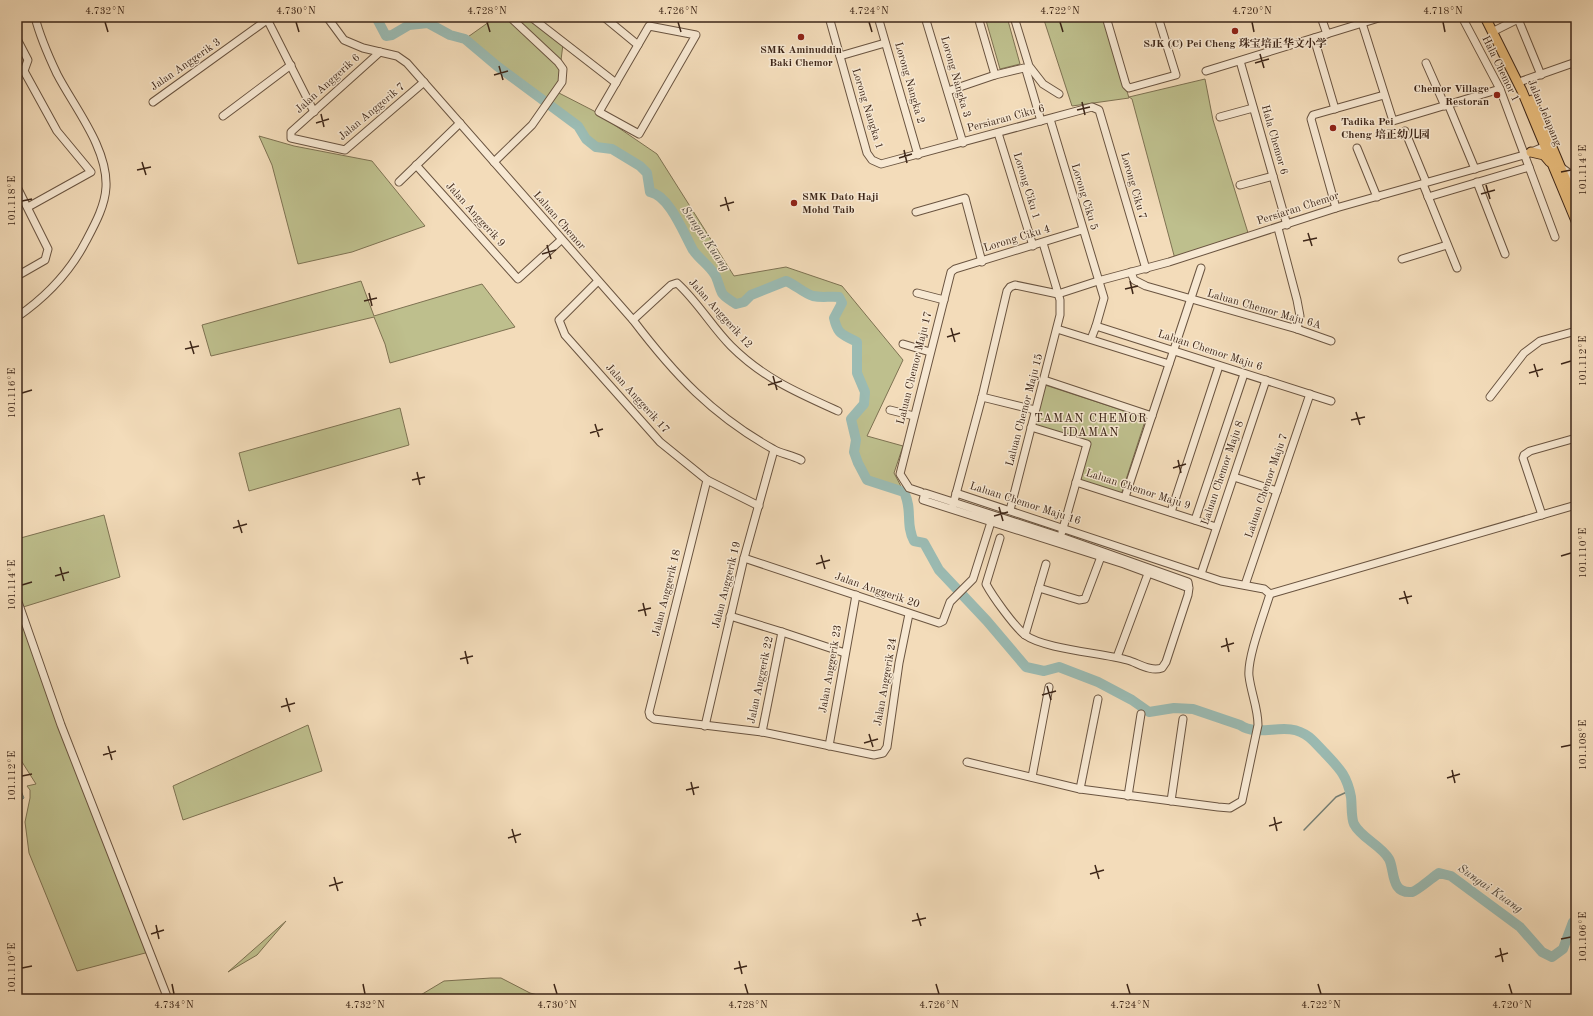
<svg xmlns="http://www.w3.org/2000/svg" width="1593" height="1016" font-family="'Old Standard TT','Noto Serif SC',serif">
  <style>
    .green { fill: #bebf8d; stroke: #7e7252 }
    .water { fill: #9bbbb3; stroke: #757f75 }
    .lines { fill: none; stroke-linecap: round; stroke-linejoin: round }
    .stream { stroke: #757f75; stroke-width: 1.5 }
    .river { stroke: #9bbbb3; stroke-width: 10 }
    .minor-casing { stroke: #6a5440; stroke-width: 9 }
    .major-casing { stroke: #3d2618; stroke-width: 11 }
    .minor { stroke: #f7e8d2; stroke-width: 7 }
    .major { stroke: #eabe7d; stroke-width: 9 }
    .ticks { fill: none; stroke: #3d2618; stroke-width: 1.5 }
    .poi-dot { fill: #8f2418; stroke: #f7e8d2; stroke-width: 1.5 }
    .labels { text-anchor: middle; dominant-baseline: central; stroke-width: 3; stroke-linejoin: round; paint-order: stroke }
    .poi-label { font-size: 11px; font-weight: bold; fill: #3d2618; stroke: #f7e8d2 }
    .street-label { font-size: 11px; fill: #3d2618; stroke: #f7e8d2 }
    .water-label { font-size: 12px; font-style: italic; fill: #544b3f; stroke: #f7e8d2 }
    .neighbourhood-label { font-size: 12px; letter-spacing: 1px; fill: #3d2618; stroke: #f7e8d2 }
    .neatline { fill: none; stroke: #3d2618; stroke-width: 1.5 }
    .ticks-label { font-size: 10px; text-anchor: middle; fill: #3d2618 }
  </style>
  <rect width="100%" height="100%" fill="#f3dcba"/>
  <filter id="stains"><feTurbulence type="fractalNoise" baseFrequency=".005" numOctaves="4"/><feColorMatrix values="0 0 0 0 .2 0 0 0 0 .09 0 0 0 0 .02 0 0 0 .5 -.17"/></filter>
  <radialGradient id="worn" r=".72"><stop offset=".6" stop-color="#630" stop-opacity="0"/><stop offset="1" stop-color="#630" stop-opacity=".3"/></radialGradient>
  <!-- green -->
  <g class="green">
    <path d="M496 17H528L563 44 557 92 594 111 657 154 734 276 786 267 842 286 903 360 867 436 903 446 894 473 904 492 867 480 858 463 854 452 856 440 851 419 864 404 865 392 857 373V342C843 334 838 336 834 318L842 303 839 297C830 296 822 298 813 296 803 293 796 285 786 281L751 295 744 302 736 304C732 301 724 297 722 293 719 287 718 280 715 275 709 265 700 260 693 250 684 234 669 195 650 192L647 173 640 166 612 149 596 147 586 139 578 126 497 66 465 39Z"/>
    <polygon points="985,17 1007,17 1020,64 1000,69"/>
    <polygon points="1043,17 1105,17 1129,98 1072,106"/>
    <polygon points="1205,79 1213,120 1249,236 1175,259 1132,99 1129,97"/>
    <polygon points="259,136 294,146 372,161 425,226 352,252 298,264 272,165"/>
    <polygon points="361,281 374,316 482,284 515,327 390,363 385,344 374,317 211,356 202,325"/>
    <polygon points="1045,385 1146,418 1121,495 1079,480 1089,444 1033,426"/>
    <polygon points="400,408 409,445 249,491 239,453"/>
    <polygon points="104,515 120,577 20,608 149,952 77,971 29,853 25,822 30,798 30,790 27,786 36,784 17,754 17,539"/>
    <polygon points="308,725 322,771 183,820 173,786"/>
    <polygon points="286,921 257,955 228,972"/>
    <polygon points="491,978 501,978 530,993 553,999 414,999 444,981"/>
  </g>
  <!-- water -->
  <polygon class="water" points="17,781 24,798 17,803"/>
  <g class="lines">
    <!-- stream -->
    <polyline class="stream" points="1304,830 1336,797 1349,791"/>
    <!-- river -->
    <path class="river" d="M376 17 386 36 392 35 409 25 428 23 450 35 465 39 497 66 578 126 586 139 596 147 612 149 640 166 647 173 650 192C669 195 684 234 693 250 700 260 709 265 715 275 718 280 719 287 722 293 724 297 732 301 736 304L744 302 751 295 786 281C796 285 803 293 813 296 822 298 830 296 839 297L842 303 834 318C838 336 843 334 857 342V373L865 392 864 404 851 419 856 440 854 452 858 463 867 480 904 492C913 510 905 524 914 541L924 543 939 570 987 621 1026 667 1044 671 1059 667 1098 682 1132 700 1149 712 1174 708 1193 709 1240 725C1261 739 1286 719 1309 737 1314 741 1319 747 1324 752 1339 768 1347 775 1351 797 1352 805 1351 818 1354 824 1361 838 1381 845 1389 859 1395 870 1390 894 1412 892 1417 891 1433 877 1439 873L1451 876 1520 927 1542 952 1552 957 1563 949 1573 922 1576 921"/>
    <!-- minor casing -->
    <g class="minor-casing">
      <g id="minor">
        <path d="M327 17 344 40 363 48 397 56 407 63 633 320C674 374 712 415 773 449 781 454 792 455 801 460"/>
        <polyline points="531,17 616,83"/>
        <polyline points="604,17 638,45"/>
        <polyline points="829,17 867,153 872,160 881,164 1092,107 1099,110 1146,269"/>
        <polyline points="878,17 918,155"/>
        <polyline points="925,17 963,143"/>
        <polyline points="978,17 995,75"/>
        <polyline points="1014,17 1029,66 1043,84 1059,94"/>
        <polyline points="1106,17 1126,85 1129,88 1176,75 1158,17"/>
        <polyline points="1321,17 1327,34"/>
        <polyline points="1462,17 1500,89 1555,237"/>
        <polyline points="267,19 314,112"/>
        <polyline points="1518,19 1541,75"/>
        <polyline points="1362,23 1393,121 1500,89"/>
        <polygon points="649,26 696,35 639,134 599,112"/>
        <polyline points="1496,30 1522,17"/>
        <polyline points="1314,38 1335,109"/>
        <polyline points="17,39 28,60 24,71"/>
        <polyline points="380,52 291,132 291,138 345,150 424,82"/>
        <polyline points="840,56 885,43"/>
        <polyline points="1240,61 1287,225"/>
        <polyline points="1426,63 1445,106"/>
        <polyline points="24,71 57,131 91,172 28,207"/>
        <polyline points="1206,71 1382,17"/>
        <polyline points="1522,81 1576,62"/>
        <polyline points="948,91 995,75 1024,68 1026,70 1041,121"/>
        <polyline points="153,102 271,17"/>
        <polyline points="1448,104 1475,169"/>
        <polyline points="223,116 291,65"/>
        <polyline points="1220,117 1253,108"/>
        <polyline points="1050,119 1104,298 1096,326"/>
        <polyline points="1405,131 1426,182"/>
        <polyline points="998,133 1033,246"/>
        <polyline points="1357,148 1377,197"/>
        <polyline points="494,162 532,125 562,82 563,69 558,62 510,17"/>
        <polyline points="416,165 518,279 561,240"/>
        <polyline points="1562,168 1569,173 1576,187"/>
        <polyline points="399,182 460,123"/>
        <polyline points="1477,182 1505,254"/>
        <polyline points="1423,184 1457,268"/>
        <polyline points="1240,185 1273,176"/>
        <polyline points="17,187 48,249 45,260 17,276"/>
        <polyline points="1428,197 1529,167"/>
        <polyline points="1336,208 1311,119 1313,115 1384,95"/>
        <polyline points="916,212 965,198 982,262"/>
        <polyline points="1278,228 1297,300 1300,316 1297,329"/>
        <polyline points="1402,259 1447,245"/>
        <polyline points="1131,272 1134,280 1146,286 1297,329 1331,341"/>
        <polyline points="597,282 559,320 565,335 660,442 707,480 759,506"/>
        <polyline points="917,293 944,300"/>
        <path d="M17 317C46 297 70 272 86 241 95 224 105 206 106 187 108 148 74 107 57 74 48 55 40 37 35 17"/>
        <path d="M633 320 671 285 677 283C698 302 712 327 731 346 763 378 798 393 838 411"/>
        <polyline points="1057,329 1169,364"/>
        <polyline points="1091,339 1096,326 1331,401"/>
        <polyline points="903,344 930,352"/>
        <polyline points="1044,380 1152,416"/>
        <polyline points="982,397 1035,410"/>
        <polyline points="1490,397 1524,353 1540,341 1576,331"/>
        <polyline points="890,410 914,416"/>
        <polyline points="1031,427 1087,444 1062,532"/>
        <polyline points="1234,477 1277,491"/>
        <polyline points="707,480 649,712 650,716 654,719 762,732 874,755 883,753 887,747 899,663 909,614"/>
        <polyline points="1076,482 1216,527"/>
        <polyline points="921,492 909,488 900,474 951,272 955,269 1082,230"/>
        <polyline points="956,493 1221,581 1264,589 1270,594 1576,505"/>
        <polyline points="1125,497 1201,268"/>
        <polyline points="953,505 982,397 1007,291 1010,287 1015,285 1058,294 1098,281 1169,262 1336,208 1524,155 1546,146"/>
        <polyline points="1010,510 1060,315 1060,300 1043,243"/>
        <polyline points="1171,512 1219,366"/>
        <polyline points="1542,515 1523,458 1524,455 1530,451 1576,438"/>
        <polyline points="1195,520 1244,374"/>
        <path d="M1000 538 986 584C993 597 1014 626 1025 635 1044 649 1102 653 1127 660 1138 663 1150 672 1162 668L1166 662 1188 595 1189 588 1188 582 1061 537 925 493 923 500 1124 564 1189 588"/>
        <polyline points="744,558 939,623 943,621 950,602 973,579 991,522"/>
        <polyline points="1201,574 1266,380"/>
        <polyline points="1245,585 1310,394"/>
        <polyline points="1039,588 1079,600 1085,599 1102,554"/>
        <polyline points="17,599 61,725 168,999"/>
        <polyline points="730,616 782,632 845,653"/>
        <polyline points="1025,635 1046,564"/>
        <polyline points="1117,657 1149,571"/>
        <polyline points="705,726 744,558 774,450"/>
        <polyline points="762,732 782,632"/>
        <polyline points="829,746 856,595"/>
        <path d="M967 762 1080 789 1218 807 1230 808 1242 801 1258 725C1258 708 1251 693 1249 676 1247 658 1264 614 1270 594"/>
        <polyline points="1032,777 1049,687"/>
        <polyline points="1080,789 1098,699"/>
        <polyline points="1128,796 1141,714"/>
        <polyline points="1171,801 1183,719"/>
      </g>
    </g>
    <!-- major casing -->
    <g class="major-casing">
      <g id="major">
        <polyline points="1485,17 1522,91 1576,221"/>
        <polyline points="1532,100 1576,204"/>
        <polyline points="1531,152 1544,155 1550,162"/>
      </g>
    </g>
    <!-- minor -->
    <use href="#minor" class="minor"/>
    <!-- major -->
    <use href="#major" class="major"/>
  </g>
  <!-- ticks -->
  <path class="ticks" d="M105 22 108 32M296 22 299 32M487 22 490 32M678 22 681 32M869 22 872 32M1060 22 1063 32M1252 22 1254 32M1443 22 1445 32M1260 54 1264 68M1255 63 1269 59M499 66 503 80M494 75 508 71M1082 102 1085 115M1077 110 1090 107M321 114 324 127M316 123 329 119M904 150 907 163M899 158 912 154M142 162 146 175M137 170 151 167M1561 172 1571 170M1486 185 1490 199M1481 194 1495 190M725 197 729 211M22 201 32 199M720 206 734 202M1308 233 1312 246M1303 241 1317 238M547 245 551 259M542 254 556 250M1130 281 1133 294M1125 289 1138 286M369 293 372 306M364 301 377 298M951 328 955 342M947 337 960 333M190 341 194 354M185 349 199 346M1534 364 1538 377M1561 364 1571 361M1529 373 1543 369M773 376 777 390M768 385 782 381M22 393 32 390M1356 412 1360 425M1351 420 1365 417M595 424 599 437M590 433 603 429M1178 460 1181 473M1173 468 1186 464M417 472 420 485M412 480 425 477M999 507 1003 521M994 516 1008 512M238 520 242 533M233 528 247 524M821 555 825 569M1561 556 1571 553M816 564 830 560M60 567 64 581M55 576 69 572M22 585 32 582M1404 591 1408 604M1399 599 1412 596M643 603 646 616M638 611 651 608M1226 638 1229 652M1221 647 1234 643M465 651 468 664M460 659 473 656M1047 686 1051 700M1042 695 1056 691M286 698 290 712M281 707 295 703M869 734 873 747M864 743 878 739M108 746 112 760M1561 747 1571 745M103 755 116 751M1452 770 1455 783M22 776 32 774M1447 778 1460 774M691 782 694 795M686 790 699 787M1274 817 1277 831M1269 826 1282 822M512 829 516 843M508 838 521 834M1095 865 1099 879M1090 874 1104 870M334 877 338 891M329 886 343 882M917 913 921 926M912 921 926 918M156 925 159 939M151 934 164 930M1561 939 1571 937M1500 948 1503 962M1495 957 1508 953M739 961 742 974M22 968 32 966M734 969 747 966M172 984 174 994M363 984 365 994M554 984 557 994M745 984 748 994M936 984 939 994M1127 984 1130 994M1318 984 1321 994M1509 984 1512 994"/>
  <!-- markers -->
  <g class="poi-dot">
    <circle cx="1235" cy="31" r="4"/>
    <circle cx="801" cy="37" r="4"/>
    <circle cx="1497" cy="95" r="4"/>
    <circle cx="1333" cy="128" r="4"/>
    <circle cx="794" cy="203" r="4"/>
  </g>
  <g class="labels">
    <!-- poi labels -->
    <g class="poi-label">
      <text x="1235" y="44">SJK (C) Pei Cheng 珠宝培正华文小学</text>
      <text x="801" y="50">SMK Aminuddin<tspan x="801" dy="13">Baki Chemor</tspan></text>
      <text x="1489" y="89" text-anchor="end">Chemor Village<tspan x="1489" dy="13">Restoran</tspan></text>
      <text x="1341" y="122" text-anchor="start">Tadika Pei<tspan x="1341" dy="13">Cheng 培正幼儿园</tspan></text>
      <text x="802" y="197" text-anchor="start">SMK Dato Haji<tspan x="802" dy="13">Mohd Taib</tspan></text>
    </g>
    <!-- street labels -->
    <g class="street-label">
      <text transform="translate(186 65) rotate(-35)">Jalan Anggerik 3</text>
      <text transform="translate(1500 69) rotate(64)">Hala Chemor 1</text>
      <text transform="translate(955 77) rotate(74)">Lorong Nangka 3</text>
      <text transform="translate(909 83) rotate(74)">Lorong Nangka 2</text>
      <text transform="translate(328 84) rotate(-42)">Jalan Anggerik 6</text>
      <text transform="translate(867 109) rotate(73)">Lorong Nangka 1</text>
      <text transform="translate(372 112) rotate(-40)">Jalan Anggerik 7</text>
      <text transform="translate(1544 113) rotate(67)">Jalan Jelapang</text>
      <text transform="translate(1006 119) rotate(-15)">Persiaran Ciku 6</text>
      <text transform="translate(1274 140) rotate(74)">Hala Chemor 6</text>
      <text transform="translate(1026 186) rotate(73)">Lorong Ciku 1</text>
      <text transform="translate(1133 186) rotate(74)">Lorong Ciku 7</text>
      <text transform="translate(1084 197) rotate(73)">Lorong Ciku 5</text>
      <text transform="translate(1298 209) rotate(-18)">Persiaran Chemor</text>
      <text transform="translate(475 215) rotate(48)">Jalan Anggerik 9</text>
      <text transform="translate(559 221) rotate(49)">Laluan Chemor</text>
      <text transform="translate(1017 239) rotate(-17)">Lorong Ciku 4</text>
      <text transform="translate(1264 310) rotate(16)">Laluan Chemor Maju 6A</text>
      <text transform="translate(720 314) rotate(48)">Jalan Anggerik 12</text>
      <text transform="translate(1210 351) rotate(18)">Laluan Chemor Maju 6</text>
      <text transform="translate(915 368) rotate(-76)">Laluan Chemor Maju 17</text>
      <text transform="translate(637 399) rotate(48)">Jalan Anggerik 17</text>
      <text transform="translate(1025 410) rotate(-75)">Laluan Chemor Maju 15</text>
      <text transform="translate(1223 473) rotate(-71)">Laluan Chemor Maju 8</text>
      <text transform="translate(1267 486) rotate(-71)">Laluan Chemor Maju 7</text>
      <text transform="translate(1138 490) rotate(18)">Laluan Chemor Maju 9</text>
      <text transform="translate(1025 504) rotate(18)">Laluan Chemor Maju 16</text>
      <text transform="translate(727 585) rotate(-76)">Jalan Anggerik 19</text>
      <text transform="translate(877 591) rotate(19)">Jalan Anggerik 20</text>
      <text transform="translate(667 593) rotate(-76)">Jalan Anggerik 18</text>
      <text transform="translate(831 669) rotate(-80)">Jalan Anggerik 23</text>
      <text transform="translate(761 680) rotate(-78)">Jalan Anggerik 22</text>
      <text transform="translate(886 682) rotate(-80)">Jalan Anggerik 24</text>
    </g>
    <!-- water labels -->
    <g class="water-label">
      <text transform="translate(705 239) rotate(56)">Sungai Kuang</text>
      <text transform="translate(1490 889) rotate(35)">Sungai Kuang</text>
    </g>
    <!-- neighbourhood labels -->
    <g class="neighbourhood-label">
      <text x="1091" y="419">TAMAN CHEMOR<tspan x="1091" dy="14">IDAMAN</tspan></text>
    </g>
  </g>
  <!-- margin -->
  <rect width="1593" height="1016" fill="none" stroke="#f3dcba" stroke-width="44"/>
  <rect x="22" y="22" width="1549" height="972" class="neatline"/>
  <g class="ticks-label">
    <text x="105" y="14">4.732°N</text>
    <text x="296" y="14">4.730°N</text>
    <text x="487" y="14">4.728°N</text>
    <text x="678" y="14">4.726°N</text>
    <text x="869" y="14">4.724°N</text>
    <text x="1060" y="14">4.722°N</text>
    <text x="1252" y="14">4.720°N</text>
    <text x="1443" y="14">4.718°N</text>
    <text transform="translate(1582 170) rotate(-90)" y="4">101.114°E</text>
    <text transform="translate(11 201) rotate(-90)" y="4">101.118°E</text>
    <text transform="translate(1582 361) rotate(-90)" y="4">101.112°E</text>
    <text transform="translate(11 393) rotate(-90)" y="4">101.116°E</text>
    <text transform="translate(1582 553) rotate(-90)" y="4">101.110°E</text>
    <text transform="translate(11 585) rotate(-90)" y="4">101.114°E</text>
    <text transform="translate(1582 745) rotate(-90)" y="4">101.108°E</text>
    <text transform="translate(11 776) rotate(-90)" y="4">101.112°E</text>
    <text transform="translate(1582 937) rotate(-90)" y="4">101.106°E</text>
    <text transform="translate(11 968) rotate(-90)" y="4">101.110°E</text>
    <text x="174" y="1008">4.734°N</text>
    <text x="365" y="1008">4.732°N</text>
    <text x="557" y="1008">4.730°N</text>
    <text x="748" y="1008">4.728°N</text>
    <text x="939" y="1008">4.726°N</text>
    <text x="1130" y="1008">4.724°N</text>
    <text x="1321" y="1008">4.722°N</text>
    <text x="1512" y="1008">4.720°N</text>
  </g>
  <rect width="100%" height="100%" filter="url(#stains)"/>
  <rect width="100%" height="100%" fill="url(#worn)"/>
</svg>
